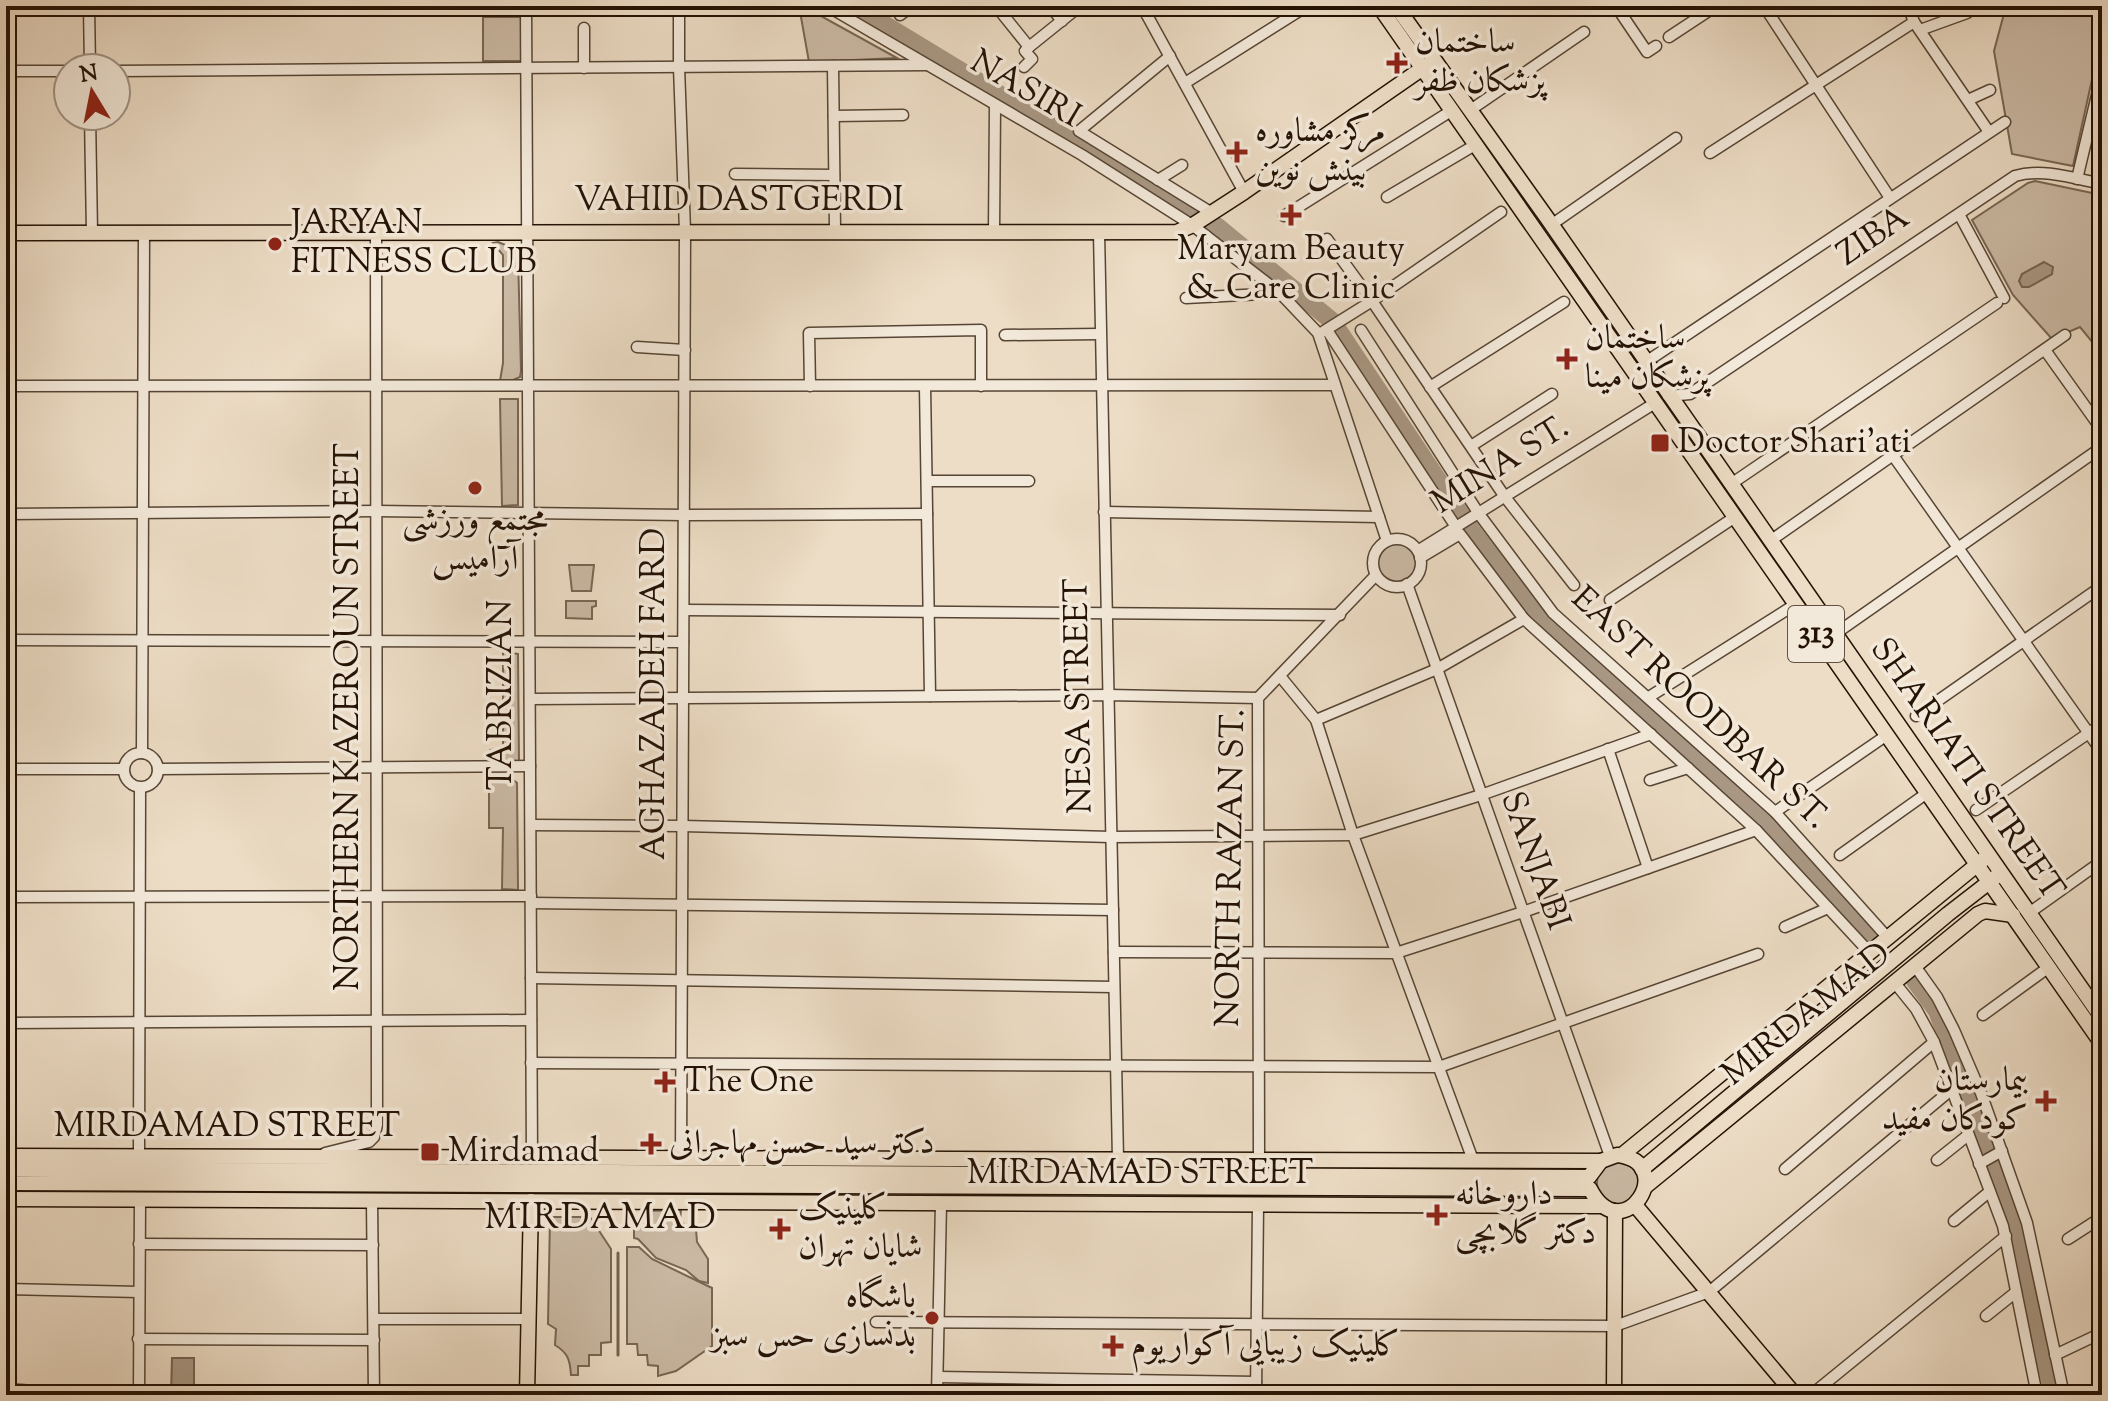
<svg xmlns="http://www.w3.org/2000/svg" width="2108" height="1401" font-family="'Sorts Mill Goudy',Amiri,serif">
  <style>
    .green { fill: #cbbaa5; stroke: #786654; stroke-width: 2 }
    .water { fill: #a99884; stroke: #746251; stroke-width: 2 }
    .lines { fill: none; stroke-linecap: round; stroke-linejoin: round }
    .stream { stroke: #746251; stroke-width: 3 }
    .river { stroke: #a99884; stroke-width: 18 }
    .minor-casing { stroke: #564534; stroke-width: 13 }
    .major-casing { stroke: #241204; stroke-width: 17 }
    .minor { stroke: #f3e9da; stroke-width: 10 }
    .major { stroke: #edddc6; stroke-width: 14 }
    .poi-dot { fill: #8f2418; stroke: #f3e9da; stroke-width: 3 }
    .labels { text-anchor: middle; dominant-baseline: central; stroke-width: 7; stroke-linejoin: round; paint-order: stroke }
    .shield { fill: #f3e9da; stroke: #625244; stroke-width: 2 }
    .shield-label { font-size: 32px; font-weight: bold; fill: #241204 }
    .poi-label { font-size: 34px; fill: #241204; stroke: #f3e9da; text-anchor: start }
    .street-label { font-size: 34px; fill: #241204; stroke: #f3e9da }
    .neighbourhood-label { font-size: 36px; letter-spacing: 2px; fill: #241204; stroke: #f3e9da }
  </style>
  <rect width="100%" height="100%" fill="#edddc6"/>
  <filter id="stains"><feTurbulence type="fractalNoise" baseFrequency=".0025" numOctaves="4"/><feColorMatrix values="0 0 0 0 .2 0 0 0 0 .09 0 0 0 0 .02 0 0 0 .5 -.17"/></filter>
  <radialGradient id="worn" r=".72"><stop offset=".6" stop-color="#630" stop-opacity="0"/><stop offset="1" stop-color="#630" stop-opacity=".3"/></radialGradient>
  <!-- green -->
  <g class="green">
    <polygon points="799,6 803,6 897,58 809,62"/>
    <polygon points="2006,6 2102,6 2102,34 2073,166 2012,154 1994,51"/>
    <rect x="483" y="17" width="39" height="44"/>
    <polygon points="2035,181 2102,195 2102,354 2080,327 2052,339 2013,295 1972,220 2028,183"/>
    <polygon points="498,242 513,248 518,256 521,371 520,377 508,382 500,381 503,363 503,255 493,243"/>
    <polygon points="500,399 518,399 518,505 502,506"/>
    <circle cx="1397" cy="563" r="19"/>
    <polygon points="569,565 594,565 591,591 572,591"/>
    <polygon points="566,601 596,601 596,606 592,607 592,619 566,618"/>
    <polygon points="503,652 518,654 519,763 490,763 490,750 503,749"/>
    <polygon points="489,777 511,778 517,783 518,890 502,889 503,828 489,828"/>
    <circle cx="1618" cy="1183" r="21"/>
    <polygon points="681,1210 680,1220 686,1226 696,1229 697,1242 708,1259 708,1283 699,1281 686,1270 656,1258 638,1239 634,1238 634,1221 643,1211"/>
    <path d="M550 1217H590L611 1249V1342L601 1343V1355H589V1366H578V1375H571C570 1360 568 1353 555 1345L556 1329 548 1324Z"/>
    <polygon points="627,1247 639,1247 652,1259 712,1288 712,1346 676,1371 658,1376 658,1366 648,1365 647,1355 638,1355 637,1344 627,1344"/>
  </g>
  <!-- water -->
  <g class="water">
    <polygon points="2044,262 2053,267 2052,274 2029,287 2022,287 2019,281 2022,274"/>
    <polygon points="172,1358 194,1358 194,1395 171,1395"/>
  </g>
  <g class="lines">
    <!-- stream -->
    <polyline class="stream" points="618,1253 618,1355"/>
    <!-- river -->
    <g class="river">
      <polyline points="854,6 1218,227 1332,321 1472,531 1541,618 1767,824 1872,935"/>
      <path d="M1915 981 1937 1011 2017 1225C2032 1281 2038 1339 2054 1395"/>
    </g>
    <!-- minor casing -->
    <g class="minor-casing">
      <g id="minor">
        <polyline points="89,6 90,68"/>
        <polyline points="526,6 532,1158"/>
        <polyline points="679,6 679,67 685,231 681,1158"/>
        <polyline points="827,6 1082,155 1192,225 1280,293 1318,333 1387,541"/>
        <polyline points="996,6 1029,47"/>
        <polyline points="1050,6 1062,21"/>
        <polyline points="1142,6 1244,192"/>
        <polyline points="1616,6 1647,52 1656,46"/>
        <polyline points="1764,6 1890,198"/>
        <polyline points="1908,6 1914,22 1989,132"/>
        <polyline points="900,15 912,6"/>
        <polyline points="1147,15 1160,6"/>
        <polyline points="1920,30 1967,13"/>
        <polyline points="1669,37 1716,6"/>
        <polyline points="1029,47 1080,6"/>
        <polyline points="1170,56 1079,131 1212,213"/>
        <polyline points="833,66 835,230"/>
        <polyline points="1024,67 1032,59 1025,51 1029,47"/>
        <polyline points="584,68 584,28"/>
        <polyline points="6,71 68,71"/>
        <polyline points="116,71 926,65"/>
        <polyline points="1185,83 1307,6"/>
        <polyline points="1968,100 1990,90"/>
        <polyline points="1469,111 1584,32"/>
        <polyline points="90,116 92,233"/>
        <polyline points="834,116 903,115"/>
        <polyline points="1710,153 1914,22"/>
        <polyline points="735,174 834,175"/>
        <polyline points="2077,179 2102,74"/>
        <polyline points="1158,180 1182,165"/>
        <polyline points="1387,197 1475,145"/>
        <polyline points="1959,214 2004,298"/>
        <polyline points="1284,216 1451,111"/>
        <polyline points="1551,225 1676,138"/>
        <polyline points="994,231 995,106"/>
        <polyline points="1099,232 1118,1159"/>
        <polyline points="1327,239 1372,301 1505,497 1574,585"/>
        <polyline points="1186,298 1280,293"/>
        <polyline points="1327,330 1456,527"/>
        <polyline points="1361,330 1479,514 1553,613 1775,812 1888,938"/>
        <polyline points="1324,331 1372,301 1501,212"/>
        <polyline points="1005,335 1100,334"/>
        <polyline points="637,347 685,350"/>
        <polyline points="2045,350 2102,430"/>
        <polyline points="1646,362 2005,122"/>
        <polyline points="6,386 1335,385"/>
        <polyline points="810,386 809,333 981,330 981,386"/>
        <polyline points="925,386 930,696"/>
        <polyline points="1430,387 1564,302"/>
        <path d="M1668 396 1690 394 2015 176C2043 168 2073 178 2102 184"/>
        <polyline points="1471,446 1552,394"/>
        <polyline points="1892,454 2102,752"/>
        <polyline points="927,481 1029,481"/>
        <polyline points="1731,484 1997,303"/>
        <polyline points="1104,512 1379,517"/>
        <polyline points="6,514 377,511 684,515 927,514"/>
        <circle cx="1397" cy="563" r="24"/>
        <polyline points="1770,541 2065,335"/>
        <polyline points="1419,550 1655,403"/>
        <polyline points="1420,558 1460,534 1524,619 1756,830 1870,953"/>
        <polyline points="1407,584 1610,1156"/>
        <polyline points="1610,600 1735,517"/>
        <polyline points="684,610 1340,615"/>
        <polyline points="1835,634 2102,447"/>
        <polyline points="6,640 683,642"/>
        <polyline points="1280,676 1316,720 1353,835 1473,1160"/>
        <polyline points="1649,697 1796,604"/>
        <polyline points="530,699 1108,695 1258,698"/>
        <polyline points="1916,716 2102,586"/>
        <polyline points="1316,720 1437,669 1524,619"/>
        <polyline points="1608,749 1648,868"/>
        <circle cx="141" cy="770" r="17"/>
        <polyline points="142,753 144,233"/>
        <polyline points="6,769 123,769"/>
        <polyline points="158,769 530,766"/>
        <polyline points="1650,780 1688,768"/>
        <polyline points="1976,810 2102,724"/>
        <polyline points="1775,812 1887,735"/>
        <polyline points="531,825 683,826 1111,837 1353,835 1481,795 1651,734"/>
        <polyline points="1840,855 1927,793"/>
        <polyline points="6,897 531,896"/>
        <polyline points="531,903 1113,910"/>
        <polyline points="2029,913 2102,861"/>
        <polyline points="1785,927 1828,908"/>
        <polyline points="1114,952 1396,953 1523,912 1756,830"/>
        <polyline points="1915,966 1937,997 1954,1030 1981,1093 2027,1223 2064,1395"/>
        <polyline points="531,978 1114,987"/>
        <polyline points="1895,983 1916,1009 1934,1042 2003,1226 2037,1395"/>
        <polyline points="1983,1015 2049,967"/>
        <polyline points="6,1023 531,1020"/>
        <polyline points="531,1063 1439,1067 1758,954"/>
        <polyline points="325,1153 369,1142 374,1137 377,1125 376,232"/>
        <polyline points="139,1157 140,788"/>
        <polyline points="1259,1160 1258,698 1376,575"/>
        <polyline points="1937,1160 1967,1136"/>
        <polyline points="1979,1164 2002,1151"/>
        <polyline points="1785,1169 1934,1042"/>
        <polyline points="372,1200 374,1395"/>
        <polyline points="1954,1221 1989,1192"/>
        <polyline points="2068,1239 2102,1217"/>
        <polyline points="139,1244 373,1245"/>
        <polyline points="6,1289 139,1292"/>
        <polyline points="1986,1316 2016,1292"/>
        <polyline points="374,1319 528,1319"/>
        <polyline points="876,1322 1615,1326 1709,1292 1951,1090"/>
        <polyline points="138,1339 374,1340"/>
        <polyline points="2055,1355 2093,1337"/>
        <polyline points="938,1377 1256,1382"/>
        <polyline points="6,1389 91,1395"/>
        <polyline points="139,1395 140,1199"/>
        <polyline points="937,1395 941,1203"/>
        <polyline points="1256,1395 1258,1205"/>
        <polyline points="1811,1395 2006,1236"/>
      </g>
    </g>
    <!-- major casing -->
    <g class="major-casing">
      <g id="major">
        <polyline points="1379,6 2102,1044"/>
        <polyline points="1396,6 1547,218 2102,1018"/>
        <polyline points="6,233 1177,232 1193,225 1244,192 1433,61"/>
        <polyline points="1622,1155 1984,859"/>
        <polyline points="6,1156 1601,1161"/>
        <path d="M6 1169 1589 1177 1601 1161 1617 1155C1680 1162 1623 1252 1590 1189L6 1183"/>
        <polyline points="1642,1169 1948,914 1997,876"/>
        <polyline points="1646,1186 1978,914 1985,911 2013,915"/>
        <polyline points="6,1199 1602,1206"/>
        <polyline points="1635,1205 1795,1395"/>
        <polyline points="527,1395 531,1201"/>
        <polyline points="1614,1395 1615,1211"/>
      </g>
    </g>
    <!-- minor -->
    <use href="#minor" class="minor"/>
    <!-- major -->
    <use href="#major" class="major"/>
  </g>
  <!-- markers -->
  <g class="poi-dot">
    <path d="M1393 51h8v8h8v8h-8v8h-8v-8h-8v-8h8z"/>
    <path d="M1233 140h8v8h8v8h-8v8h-8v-8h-8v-8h8z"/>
    <path d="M1287 203h8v8h8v8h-8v8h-8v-8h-8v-8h8z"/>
    <circle cx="275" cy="244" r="8"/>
    <path d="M1563 347h8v8h8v8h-8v8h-8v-8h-8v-8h8z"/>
    <rect x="1650" y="433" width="20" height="20" rx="4"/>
    <circle cx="475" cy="488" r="8"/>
    <path d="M661 1070h8v8h8v8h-8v8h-8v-8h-8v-8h8z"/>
    <path d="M2042 1089h8v8h8v8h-8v8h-8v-8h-8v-8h8z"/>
    <path d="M647 1132h8v8h8v8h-8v8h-8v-8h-8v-8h8z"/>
    <rect x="420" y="1142" width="20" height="20" rx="4"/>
    <path d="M1433 1203h8v8h8v8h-8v8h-8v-8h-8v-8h8z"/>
    <path d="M776 1217h8v8h8v8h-8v8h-8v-8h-8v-8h8z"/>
    <circle cx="932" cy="1318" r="8"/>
    <path d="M1109 1334h8v8h8v8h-8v8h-8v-8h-8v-8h8z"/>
  </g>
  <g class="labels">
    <!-- shield labels -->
    <rect class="shield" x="1788" y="606" width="56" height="56" rx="6"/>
    <g class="shield-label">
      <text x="1816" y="634">313</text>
    </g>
    <!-- poi labels -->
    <g class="poi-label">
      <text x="1415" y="43">ساختمان<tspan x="1415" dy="39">پزشکان ظفر</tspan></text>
      <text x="1255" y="132">مرکز مشاوره<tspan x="1255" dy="39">بینش نوین</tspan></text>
      <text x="291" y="224">JARYAN<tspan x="291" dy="39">FITNESS CLUB</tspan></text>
      <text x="1291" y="250" text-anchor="middle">Maryam Beauty<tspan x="1291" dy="39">&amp; Care Clinic</tspan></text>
      <text x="1585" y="339">ساختمان<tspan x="1585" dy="39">پزشكان مينا</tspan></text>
      <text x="1678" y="443">Doctor Shari'ati</text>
      <text x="475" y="521" text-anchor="middle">مجتمع ورزشی<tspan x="475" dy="39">آرامیس</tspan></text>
      <text x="2028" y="1081" text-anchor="end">بیمارستان<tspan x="2028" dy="39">کودکان مفید</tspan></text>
      <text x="683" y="1082">The One</text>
      <text x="669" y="1144">دکتر سید حسن مهاجرانی</text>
      <text x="448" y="1152">Mirdamad</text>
      <text x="1455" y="1195">داروخانه<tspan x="1455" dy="39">دکتر گلابچی</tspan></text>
      <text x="798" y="1209">کلینیک<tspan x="798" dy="39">شایان تهران</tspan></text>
      <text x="916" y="1298" text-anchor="end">باشگاه<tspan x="916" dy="39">بدنسازی حس سبز</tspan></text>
      <text x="1131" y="1346">کلینیک زیبایی آکواریوم</text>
    </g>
    <!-- street labels -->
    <g class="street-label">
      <text transform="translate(1025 90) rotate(30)">NASIRI</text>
      <text x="739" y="201">VAHID DASTGERDI</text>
      <text transform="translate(1874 237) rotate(-34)">ZIBA</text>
      <text transform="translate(1501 466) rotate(-32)">MINA ST.</text>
      <text transform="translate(655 694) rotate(-90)">AGHAZADEH FARD</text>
      <text transform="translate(502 695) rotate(-90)">TABRIZIAN</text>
      <text transform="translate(1080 696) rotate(-91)">NESA STREET</text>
      <text transform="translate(1699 709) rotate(43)">EAST ROODBAR ST.</text>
      <text transform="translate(349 717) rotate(-90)">NORTHERN KAZEROUN STREET</text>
      <text transform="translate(1966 770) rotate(55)">SHARIATI STREET</text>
      <text transform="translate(1534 861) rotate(70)">SANJABI</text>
      <text transform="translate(1232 868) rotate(-89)">NORTH RAZAN ST.</text>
      <text transform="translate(1807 1015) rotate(-39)">MIRDAMAD</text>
      <text x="227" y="1127">MIRDAMAD STREET</text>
      <text x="1140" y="1174">MIRDAMAD STREET</text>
    </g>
    <!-- neighbourhood labels -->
    <g class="neighbourhood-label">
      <text x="601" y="1219">MIRDAMAD</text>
    </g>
  </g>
  <!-- margin -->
  <rect width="2108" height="1401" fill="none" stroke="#edddc6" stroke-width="32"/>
  <rect x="8" y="8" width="2092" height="1385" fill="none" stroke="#241204" stroke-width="4"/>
  <rect x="16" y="16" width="2076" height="1369" fill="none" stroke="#241204" stroke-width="2"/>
  <!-- north arrow -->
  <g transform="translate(92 92) rotate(350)"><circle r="38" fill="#f3e9da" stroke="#a09384" stroke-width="2"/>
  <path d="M0-6L14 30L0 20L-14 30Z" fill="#8f2418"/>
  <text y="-12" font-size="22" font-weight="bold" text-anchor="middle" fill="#241204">N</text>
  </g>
  <rect width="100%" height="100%" filter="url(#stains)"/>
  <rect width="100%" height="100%" fill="url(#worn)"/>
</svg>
